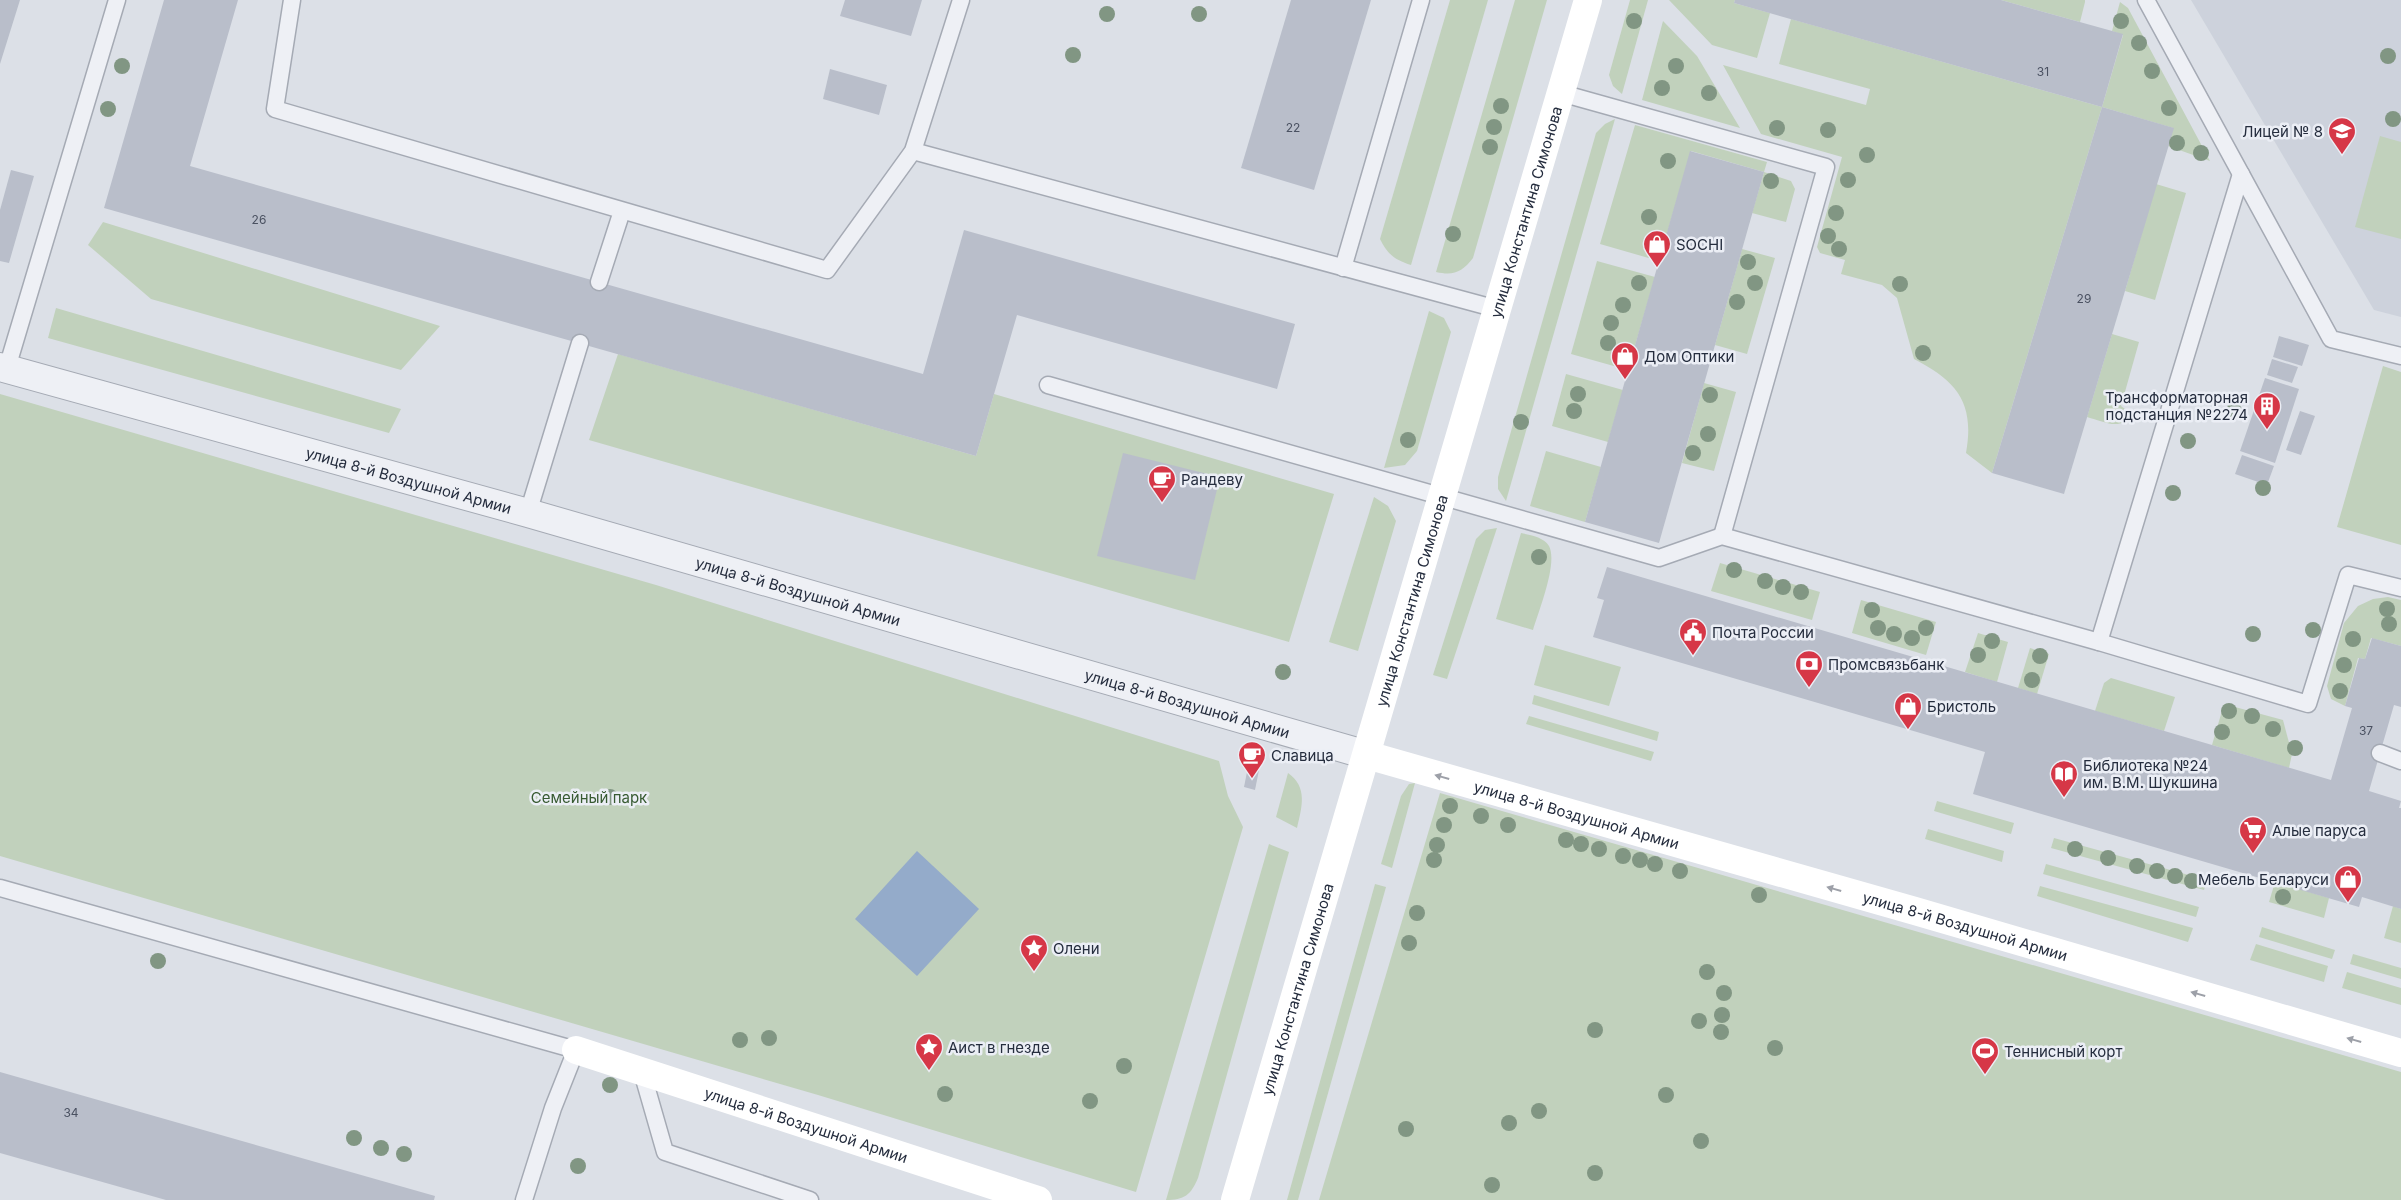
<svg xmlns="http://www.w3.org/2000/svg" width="2401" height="1200" font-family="Inter,sans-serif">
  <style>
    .built { fill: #cdd2dc }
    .green { fill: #c1d1bc }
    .water { fill: #94abca }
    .building { fill: #b9beca }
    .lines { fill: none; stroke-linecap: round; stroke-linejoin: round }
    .lane-casing { stroke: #a5aab4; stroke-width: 19 }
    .street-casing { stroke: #a5aab4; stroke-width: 30 }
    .lane { stroke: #eef0f5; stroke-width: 16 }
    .street { stroke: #eef0f5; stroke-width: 28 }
    .secondary { stroke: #fff; stroke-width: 28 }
    .tree { fill: #819683 }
    .oneway { fill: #9da0a8 }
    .labels { text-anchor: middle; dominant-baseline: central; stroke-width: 5; stroke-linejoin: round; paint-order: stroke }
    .number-label { font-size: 12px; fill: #4a5161 }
    .poi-label { font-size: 15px; fill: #252d3e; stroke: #ebeef5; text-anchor: start }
    .street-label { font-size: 15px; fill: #252d3e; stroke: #ebeef5 }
    .park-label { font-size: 15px; fill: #375a31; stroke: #ebeef5 }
  </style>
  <rect width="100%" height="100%" fill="#dce0e7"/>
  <!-- built -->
  <polygon class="built" points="2191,0 2401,0 2401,317 2374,310"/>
  <!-- green -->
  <g class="green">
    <path d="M1450 0H1488L1411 265C1395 260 1387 254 1380 239Z"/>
    <path d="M1515 0H1547L1473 258C1462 272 1454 276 1436 272Z"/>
    <polygon points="1630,0 1648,0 1622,94 1613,86 1609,75"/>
    <polygon points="1669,0 1735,0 1734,3 1770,13 1757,58 1712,45"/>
    <polygon points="2001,0 2085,0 2085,2 2080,22"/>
    <path d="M2120 2 2128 8 2210 161 2168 146 2173 128 2102 107 1992 473 1966 453C1975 403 1957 381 1914 359L1897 298 1882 285 1841 274 1845 260 1820 253 1817 247 1842 157 1761 134 1723 65 1866 105 1870 89 1779 64 1791 19 2102 107 2123 35 2112 31Z"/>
    <polygon points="1663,21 1697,56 1740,128 1642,100"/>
    <polygon points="1615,119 1506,501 1498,489 1498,477 1596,133 1605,124"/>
    <polygon points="1635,125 1767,162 1764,172 1791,181 1795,189 1786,222 1752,213 1764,172 1691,151 1659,261 1600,244"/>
    <polygon points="2380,136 2401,142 2401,239 2355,227"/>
    <polygon points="2156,184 2186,193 2155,300 2125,291"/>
    <polygon points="103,222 440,326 401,370 151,299 88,245"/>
    <polygon points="1742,249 1775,258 1747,354 1715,345"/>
    <polygon points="1597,261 1655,277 1628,370 1571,354"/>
    <polygon points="56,308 401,409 389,433 48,338"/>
    <polygon points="1429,311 1444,318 1451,332 1417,451 1405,465 1384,468"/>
    <path d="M2112 334 2139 342 2121 406 2133 415C2120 431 2105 422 2087 417Z"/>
    <polygon points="618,354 976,456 994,394 1334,494 1289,642 589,440"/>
    <polygon points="2383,366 2401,372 2401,545 2337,527"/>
    <polygon points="1566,374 1623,390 1608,442 1552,426"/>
    <polygon points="1704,383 1736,392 1714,471 1682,463"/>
    <polygon points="0,394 656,585 1219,761 1228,796 1243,827 1136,1192 818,1095 0,856"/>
    <polygon points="1546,451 1601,467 1585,522 1530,506"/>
    <polygon points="1374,497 1388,506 1396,521 1358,651 1329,642"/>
    <polygon points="1497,528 1447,679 1433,675 1476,539 1485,530"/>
    <path d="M1521 533C1530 535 1544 537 1549 546 1558 563 1539 610 1533 630L1496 619Z"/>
    <polygon points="1720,563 1820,592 1812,620 1711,591"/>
    <polygon points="2388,597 2401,600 2401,646 2371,638 2365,659 2358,658 2345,706 2331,699 2327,686 2344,623 2358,606 2373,599"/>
    <polygon points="1861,600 1936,622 1926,655 1852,633"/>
    <polygon points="1978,633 2008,642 1997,682 1965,672"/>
    <polygon points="1545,645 1621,667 1609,706 1534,685"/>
    <polygon points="2030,648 2049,654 2037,694 2018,688"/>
    <polygon points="2111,678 2175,697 2164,731 2095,711 2104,683"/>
    <polygon points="1534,695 1659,732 1657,741 1532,704"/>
    <polygon points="2224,704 2283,720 2292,754 2289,768 2212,745"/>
    <polygon points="1529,716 1654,752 1651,761 1526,724"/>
    <path d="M1288 773C1308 787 1302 807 1297 828L1276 817Z"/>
    <polygon points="1415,783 1392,868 1381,864 1401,796 1409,784"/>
    <polygon points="1440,793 2401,1072 2401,1200 1319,1200"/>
    <polygon points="1937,801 2014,823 2011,834 1934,811"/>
    <polygon points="1928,829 2004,851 2002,862 1925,839"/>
    <polygon points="2054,838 2207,880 2204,890 2051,848"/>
    <path d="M1269 844 1289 852 1198 1178C1191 1195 1184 1200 1166 1200Z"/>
    <polygon points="2046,864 2199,907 2196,917 2043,874"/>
    <polygon points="2275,882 2329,898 2324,918 2269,902"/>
    <polygon points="1375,884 1386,887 1298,1200 1287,1200"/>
    <polygon points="2040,886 2193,928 2188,942 2037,896"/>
    <polygon points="2393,906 2401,909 2401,943 2384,938"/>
    <polygon points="2262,927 2335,950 2332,959 2259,937"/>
    <polygon points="2256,944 2328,966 2324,982 2250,960"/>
    <polygon points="2353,954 2401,968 2401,979 2350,964"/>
    <polygon points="2347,972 2401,988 2401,1005 2342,988"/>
  </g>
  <!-- water -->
  <polygon class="water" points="917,851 979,909 917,976 855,919"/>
  <!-- building -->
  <g class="building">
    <polygon points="0,0 20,0 0,64"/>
    <polygon points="164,0 238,0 190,166 923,374 964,230 1295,324 1277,389 1017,315 976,456 104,208"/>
    <polygon points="845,0 922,0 911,36 840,16"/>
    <polygon points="1291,0 1371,0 1314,190 1241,168"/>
    <polygon points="1735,0 2001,0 2123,34 2102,107 1734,3"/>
    <polygon points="830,69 887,85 879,115 823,99"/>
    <polygon points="2102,107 2174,128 2064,494 1992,473"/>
    <polygon points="1690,151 1764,172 1659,543 1585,522"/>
    <polygon points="11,170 34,176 9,263 0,261 0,210"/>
    <polygon points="2279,336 2309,345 2302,366 2273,357"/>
    <polygon points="2272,359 2298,367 2292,383 2267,375"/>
    <polygon points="2265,378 2299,389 2275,463 2240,451"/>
    <polygon points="2300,411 2315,416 2301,455 2286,450"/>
    <polygon points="1123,453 1220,477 1195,580 1097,556"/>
    <polygon points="2242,455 2274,466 2267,485 2235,474"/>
    <polygon points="1607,567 2331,780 2352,708 2345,706 2359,658 2365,659 2372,638 2401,646 2401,707 2394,705 2369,791 2401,801 2399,808 2401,808 2401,909 2362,897 2359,907 1973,794 1985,752 1593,637 1604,600 1597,598"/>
    <polygon points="1248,767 1259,770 1255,790 1244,787"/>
    <polygon points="0,1072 435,1196 434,1200 166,1200 0,1153"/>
  </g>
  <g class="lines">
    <!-- lane casing -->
    <g class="lane-casing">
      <g id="lane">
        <polyline points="292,0 275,109 827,270 913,151 961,0"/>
        <polyline points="2146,0 2331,339 2401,356"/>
        <polyline points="1561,93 1826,167 1722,536"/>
        <polyline points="913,151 1497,309"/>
        <polyline points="2241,174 2099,642 2308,704 2348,575 2401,588"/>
        <polyline points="1343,268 1421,0"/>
        <polyline points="599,282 622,211"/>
        <polyline points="7,368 117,0"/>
        <polyline points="1048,385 1659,558 1722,536 2099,642"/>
        <polyline points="528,513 580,343"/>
        <polyline points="2380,753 2401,761"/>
        <polyline points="0,888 576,1050 553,1108 524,1200"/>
        <polyline points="642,1072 665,1152 810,1200"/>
      </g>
    </g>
    <!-- street casing -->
    <g class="street-casing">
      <g id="street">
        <path id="s1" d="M0 367 528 513 1367 755"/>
      </g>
    </g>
    <!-- lane -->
    <use href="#lane" class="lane"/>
    <!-- street -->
    <use href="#street" class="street"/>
    <!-- secondary -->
    <g class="secondary">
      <path id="s2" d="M1367 755 1915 911 2401 1053"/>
      <path id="s3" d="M576 1050 1038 1200"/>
      <path id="s4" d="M1235 1200 1588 0"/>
    </g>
  </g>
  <!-- trees -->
  <g class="tree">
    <circle cx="1107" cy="14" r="8"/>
    <circle cx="1199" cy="14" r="8"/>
    <circle cx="1634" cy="21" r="8"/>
    <circle cx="2121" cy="21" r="8"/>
    <circle cx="2139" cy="43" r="8"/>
    <circle cx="1073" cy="55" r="8"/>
    <circle cx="2388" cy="56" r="8"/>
    <circle cx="122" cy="66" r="8"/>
    <circle cx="1676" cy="66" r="8"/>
    <circle cx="2152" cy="71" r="8"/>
    <circle cx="1662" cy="88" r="8"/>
    <circle cx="1709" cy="93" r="8"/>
    <circle cx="1501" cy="106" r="8"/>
    <circle cx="2169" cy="108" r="8"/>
    <circle cx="108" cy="109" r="8"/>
    <circle cx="2393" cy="119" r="8"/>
    <circle cx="1494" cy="127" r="8"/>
    <circle cx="1777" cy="128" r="8"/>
    <circle cx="1828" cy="130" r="8"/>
    <circle cx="2177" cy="143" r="8"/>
    <circle cx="1490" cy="147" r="8"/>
    <circle cx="2201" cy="153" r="8"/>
    <circle cx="1867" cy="155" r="8"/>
    <circle cx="1668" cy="161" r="8"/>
    <circle cx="1848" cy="180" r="8"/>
    <circle cx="1771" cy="181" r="8"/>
    <circle cx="1836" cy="213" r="8"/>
    <circle cx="1649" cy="217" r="8"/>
    <circle cx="1453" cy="234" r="8"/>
    <circle cx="1828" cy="236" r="8"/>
    <circle cx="1839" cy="249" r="8"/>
    <circle cx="1748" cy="262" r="8"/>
    <circle cx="1639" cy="283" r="8"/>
    <circle cx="1755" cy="283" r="8"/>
    <circle cx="1900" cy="284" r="8"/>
    <circle cx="1737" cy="302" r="8"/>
    <circle cx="1623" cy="305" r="8"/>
    <circle cx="1611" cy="323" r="8"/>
    <circle cx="1608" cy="343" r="8"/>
    <circle cx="1923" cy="353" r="8"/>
    <circle cx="1578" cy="394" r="8"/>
    <circle cx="1710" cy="395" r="8"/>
    <circle cx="1574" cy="411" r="8"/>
    <circle cx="2234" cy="411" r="8"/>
    <circle cx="1521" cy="422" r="8"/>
    <circle cx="1708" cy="434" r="8"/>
    <circle cx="1408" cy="440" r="8"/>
    <circle cx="2188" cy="441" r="8"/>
    <circle cx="1693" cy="453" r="8"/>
    <circle cx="2263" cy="488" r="8"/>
    <circle cx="2173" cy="493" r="8"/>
    <circle cx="1539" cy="557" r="8"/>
    <circle cx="1734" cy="570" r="8"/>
    <circle cx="1765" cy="581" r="8"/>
    <circle cx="1783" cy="587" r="8"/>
    <circle cx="1801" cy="592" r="8"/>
    <circle cx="2387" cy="609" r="8"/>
    <circle cx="1872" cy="610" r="8"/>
    <circle cx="2389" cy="624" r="8"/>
    <circle cx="1878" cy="628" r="8"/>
    <circle cx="1926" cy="628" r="8"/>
    <circle cx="2313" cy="630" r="8"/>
    <circle cx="1894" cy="634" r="8"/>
    <circle cx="2253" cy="634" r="8"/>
    <circle cx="1912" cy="638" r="8"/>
    <circle cx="2353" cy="639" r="8"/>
    <circle cx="1992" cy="641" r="8"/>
    <circle cx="1978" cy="655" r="8"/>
    <circle cx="2040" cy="656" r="8"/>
    <circle cx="2344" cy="665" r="8"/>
    <circle cx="1283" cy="672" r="8"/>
    <circle cx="2032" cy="680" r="8"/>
    <circle cx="2340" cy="691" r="8"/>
    <circle cx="2229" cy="711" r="8"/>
    <circle cx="2252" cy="716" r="8"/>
    <circle cx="2273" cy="729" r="8"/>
    <circle cx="2222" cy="732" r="8"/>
    <circle cx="2295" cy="748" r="8"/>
    <circle cx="610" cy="797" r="8"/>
    <circle cx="1450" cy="806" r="8"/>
    <circle cx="1481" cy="816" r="8"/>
    <circle cx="1444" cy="825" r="8"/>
    <circle cx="1508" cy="825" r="8"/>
    <circle cx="1566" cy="840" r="8"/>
    <circle cx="1581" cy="844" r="8"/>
    <circle cx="1437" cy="845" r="8"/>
    <circle cx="1599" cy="849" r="8"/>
    <circle cx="2075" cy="849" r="8"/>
    <circle cx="1623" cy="856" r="8"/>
    <circle cx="2108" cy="858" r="8"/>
    <circle cx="1434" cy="860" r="8"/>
    <circle cx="1640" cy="860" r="8"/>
    <circle cx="1655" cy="864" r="8"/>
    <circle cx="2137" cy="866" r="8"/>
    <circle cx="1680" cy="871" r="8"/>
    <circle cx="2157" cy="871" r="8"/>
    <circle cx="2175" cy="876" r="8"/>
    <circle cx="2192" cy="881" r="8"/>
    <circle cx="1759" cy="895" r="8"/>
    <circle cx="2283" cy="897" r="8"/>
    <circle cx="1417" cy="913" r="8"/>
    <circle cx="1409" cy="943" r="8"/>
    <circle cx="158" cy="961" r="8"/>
    <circle cx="1707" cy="972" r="8"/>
    <circle cx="1724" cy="993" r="8"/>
    <circle cx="1722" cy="1015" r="8"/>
    <circle cx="1699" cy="1021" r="8"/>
    <circle cx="1595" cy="1030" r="8"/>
    <circle cx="1721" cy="1032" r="8"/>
    <circle cx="769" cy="1038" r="8"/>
    <circle cx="740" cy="1040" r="8"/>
    <circle cx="1775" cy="1048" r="8"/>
    <circle cx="1124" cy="1066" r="8"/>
    <circle cx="610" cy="1085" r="8"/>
    <circle cx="945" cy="1094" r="8"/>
    <circle cx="1666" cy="1095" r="8"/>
    <circle cx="1090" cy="1101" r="8"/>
    <circle cx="1539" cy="1111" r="8"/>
    <circle cx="1509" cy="1123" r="8"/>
    <circle cx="1406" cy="1129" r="8"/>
    <circle cx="354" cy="1138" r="8"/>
    <circle cx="1701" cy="1141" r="8"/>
    <circle cx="381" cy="1148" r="8"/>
    <circle cx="404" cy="1154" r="8"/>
    <circle cx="578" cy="1166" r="8"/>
    <circle cx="1595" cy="1173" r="8"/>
    <circle cx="1492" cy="1185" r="8"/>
  </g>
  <!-- one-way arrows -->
  <defs><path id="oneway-solid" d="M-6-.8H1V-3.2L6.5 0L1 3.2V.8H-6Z" transform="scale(1.25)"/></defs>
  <g class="oneway">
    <use href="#oneway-solid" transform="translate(1442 777) rotate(-164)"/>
    <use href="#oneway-solid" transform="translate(1834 889) rotate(-164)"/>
    <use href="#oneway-solid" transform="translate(2198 994) rotate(-164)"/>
    <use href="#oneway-solid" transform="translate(2354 1040) rotate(-164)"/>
  </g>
  <!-- icons -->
  <defs>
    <g id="school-pin" transform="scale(1.4375)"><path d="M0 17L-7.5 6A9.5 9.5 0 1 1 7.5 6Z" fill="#d63747" stroke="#ebeef5"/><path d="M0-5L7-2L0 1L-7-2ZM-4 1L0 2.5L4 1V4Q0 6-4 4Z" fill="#fff"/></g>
    <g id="shop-pin" transform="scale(1.4375)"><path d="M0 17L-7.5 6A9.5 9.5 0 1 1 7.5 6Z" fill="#d63747" stroke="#ebeef5"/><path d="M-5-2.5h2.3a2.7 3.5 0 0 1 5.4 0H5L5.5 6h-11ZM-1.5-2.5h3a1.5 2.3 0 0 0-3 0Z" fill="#fff"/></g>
    <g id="building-pin" transform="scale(1.4375)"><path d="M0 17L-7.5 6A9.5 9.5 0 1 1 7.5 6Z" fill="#d63747" stroke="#ebeef5"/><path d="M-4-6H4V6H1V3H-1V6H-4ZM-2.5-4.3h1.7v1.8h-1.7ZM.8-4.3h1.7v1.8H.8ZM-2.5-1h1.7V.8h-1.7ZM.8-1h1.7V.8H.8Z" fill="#fff"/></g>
    <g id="cafe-pin" transform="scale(1.4375)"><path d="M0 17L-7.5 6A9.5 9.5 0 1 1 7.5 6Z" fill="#d63747" stroke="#ebeef5"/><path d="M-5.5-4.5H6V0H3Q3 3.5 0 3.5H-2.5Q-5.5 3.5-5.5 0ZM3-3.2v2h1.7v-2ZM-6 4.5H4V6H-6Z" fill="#fff"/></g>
    <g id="civic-pin" transform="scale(1.4375)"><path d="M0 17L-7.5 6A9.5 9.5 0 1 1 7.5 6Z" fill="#d63747" stroke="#ebeef5"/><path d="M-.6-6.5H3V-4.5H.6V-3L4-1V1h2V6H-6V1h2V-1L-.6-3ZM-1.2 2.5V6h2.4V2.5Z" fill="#fff"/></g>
    <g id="bank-pin" transform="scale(1.4375)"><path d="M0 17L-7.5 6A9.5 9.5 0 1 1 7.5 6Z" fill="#d63747" stroke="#ebeef5"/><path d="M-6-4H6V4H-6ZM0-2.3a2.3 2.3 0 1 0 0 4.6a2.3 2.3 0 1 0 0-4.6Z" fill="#fff"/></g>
    <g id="library-pin" transform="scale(1.4375)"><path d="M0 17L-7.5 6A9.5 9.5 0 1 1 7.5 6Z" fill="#d63747" stroke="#ebeef5"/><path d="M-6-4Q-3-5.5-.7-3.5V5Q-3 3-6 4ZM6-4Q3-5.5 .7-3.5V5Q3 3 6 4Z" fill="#fff"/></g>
    <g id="supermarket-pin" transform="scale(1.4375)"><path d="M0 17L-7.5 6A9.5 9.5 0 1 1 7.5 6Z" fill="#d63747" stroke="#ebeef5"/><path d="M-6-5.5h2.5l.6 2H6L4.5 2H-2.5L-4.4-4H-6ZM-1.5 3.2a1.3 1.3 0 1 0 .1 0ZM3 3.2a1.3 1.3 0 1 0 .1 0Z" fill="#fff"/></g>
    <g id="sight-pin" transform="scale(1.4375)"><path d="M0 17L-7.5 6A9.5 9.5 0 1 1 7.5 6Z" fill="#d63747" stroke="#ebeef5"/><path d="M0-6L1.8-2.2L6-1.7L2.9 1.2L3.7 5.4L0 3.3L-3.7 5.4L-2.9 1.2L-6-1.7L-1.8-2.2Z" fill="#fff"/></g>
    <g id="stadium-pin" transform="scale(1.4375)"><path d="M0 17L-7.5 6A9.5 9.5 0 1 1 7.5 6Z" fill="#d63747" stroke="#ebeef5"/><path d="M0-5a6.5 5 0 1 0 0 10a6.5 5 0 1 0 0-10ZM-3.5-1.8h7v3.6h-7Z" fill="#fff"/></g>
  </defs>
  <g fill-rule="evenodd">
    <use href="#school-pin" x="2342" y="131"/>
    <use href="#shop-pin" x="1657" y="244"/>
    <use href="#shop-pin" x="1625" y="356"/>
    <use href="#building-pin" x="2267" y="406"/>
    <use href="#cafe-pin" x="1162" y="479"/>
    <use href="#civic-pin" x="1693" y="632"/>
    <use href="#bank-pin" x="1809" y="664"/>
    <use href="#shop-pin" x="1908" y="706"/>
    <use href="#cafe-pin" x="1252" y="755"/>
    <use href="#library-pin" x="2064" y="774"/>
    <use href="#supermarket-pin" x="2253" y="830"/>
    <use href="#shop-pin" x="2348" y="879"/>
    <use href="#sight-pin" x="1034" y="948"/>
    <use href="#sight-pin" x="929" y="1047"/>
    <use href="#stadium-pin" x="1985" y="1051"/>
  </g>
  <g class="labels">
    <!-- number labels -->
    <g class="number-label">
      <text x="2043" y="71">31</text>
      <text x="1293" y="127">22</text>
      <text x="259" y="219">26</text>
      <text x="2084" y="298">29</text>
      <text x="2366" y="730">37</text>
      <text x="71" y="1112">34</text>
    </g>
    <!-- poi labels -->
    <g class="poi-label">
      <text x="2323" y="131" text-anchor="end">Лицей № 8</text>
      <text x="1676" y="244">SOCHI</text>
      <text x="1644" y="356">Дом Оптики</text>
      <text x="2248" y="397" text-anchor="end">Трансформаторная<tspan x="2248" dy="17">подстанция №2274</tspan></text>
      <text x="1181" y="479">Рандеву</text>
      <text x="1712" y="632">Почта России</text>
      <text x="1828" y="664">Промсвязьбанк</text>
      <text x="1927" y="706">Бристоль</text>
      <text x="1271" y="755">Славица</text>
      <text x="2083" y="765">Библиотека №24<tspan x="2083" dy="17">им. В.М. Шукшина</tspan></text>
      <text x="2272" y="830">Алые паруса</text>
      <text x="2329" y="879" text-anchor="end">Мебель Беларуси</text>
      <text x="1053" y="948">Олени</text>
      <text x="948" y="1047">Аист в гнезде</text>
      <text x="2004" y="1051">Теннисный корт</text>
    </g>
    <!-- street labels -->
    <g class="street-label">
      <text stroke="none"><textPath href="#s4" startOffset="1030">улица Константина Симонова</textPath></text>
      <text stroke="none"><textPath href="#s1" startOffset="424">улица 8-й Воздушной Армии</textPath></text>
      <text stroke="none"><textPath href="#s1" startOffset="829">улица 8-й Воздушной Армии</textPath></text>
      <text stroke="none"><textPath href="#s4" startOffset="625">улица Константина Симонова</textPath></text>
      <text stroke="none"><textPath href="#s1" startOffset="1234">улица 8-й Воздушной Армии</textPath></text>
      <text stroke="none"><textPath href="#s2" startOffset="218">улица 8-й Воздушной Армии</textPath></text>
      <text stroke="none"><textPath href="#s2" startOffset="622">улица 8-й Воздушной Армии</textPath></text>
      <text stroke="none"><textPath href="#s4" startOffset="220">улица Константина Симонова</textPath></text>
      <text stroke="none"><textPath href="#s3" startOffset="242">улица 8-й Воздушной Армии</textPath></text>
    </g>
    <!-- park labels -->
    <g class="park-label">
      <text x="589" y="797">Семейный парк</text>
    </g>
  </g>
</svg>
